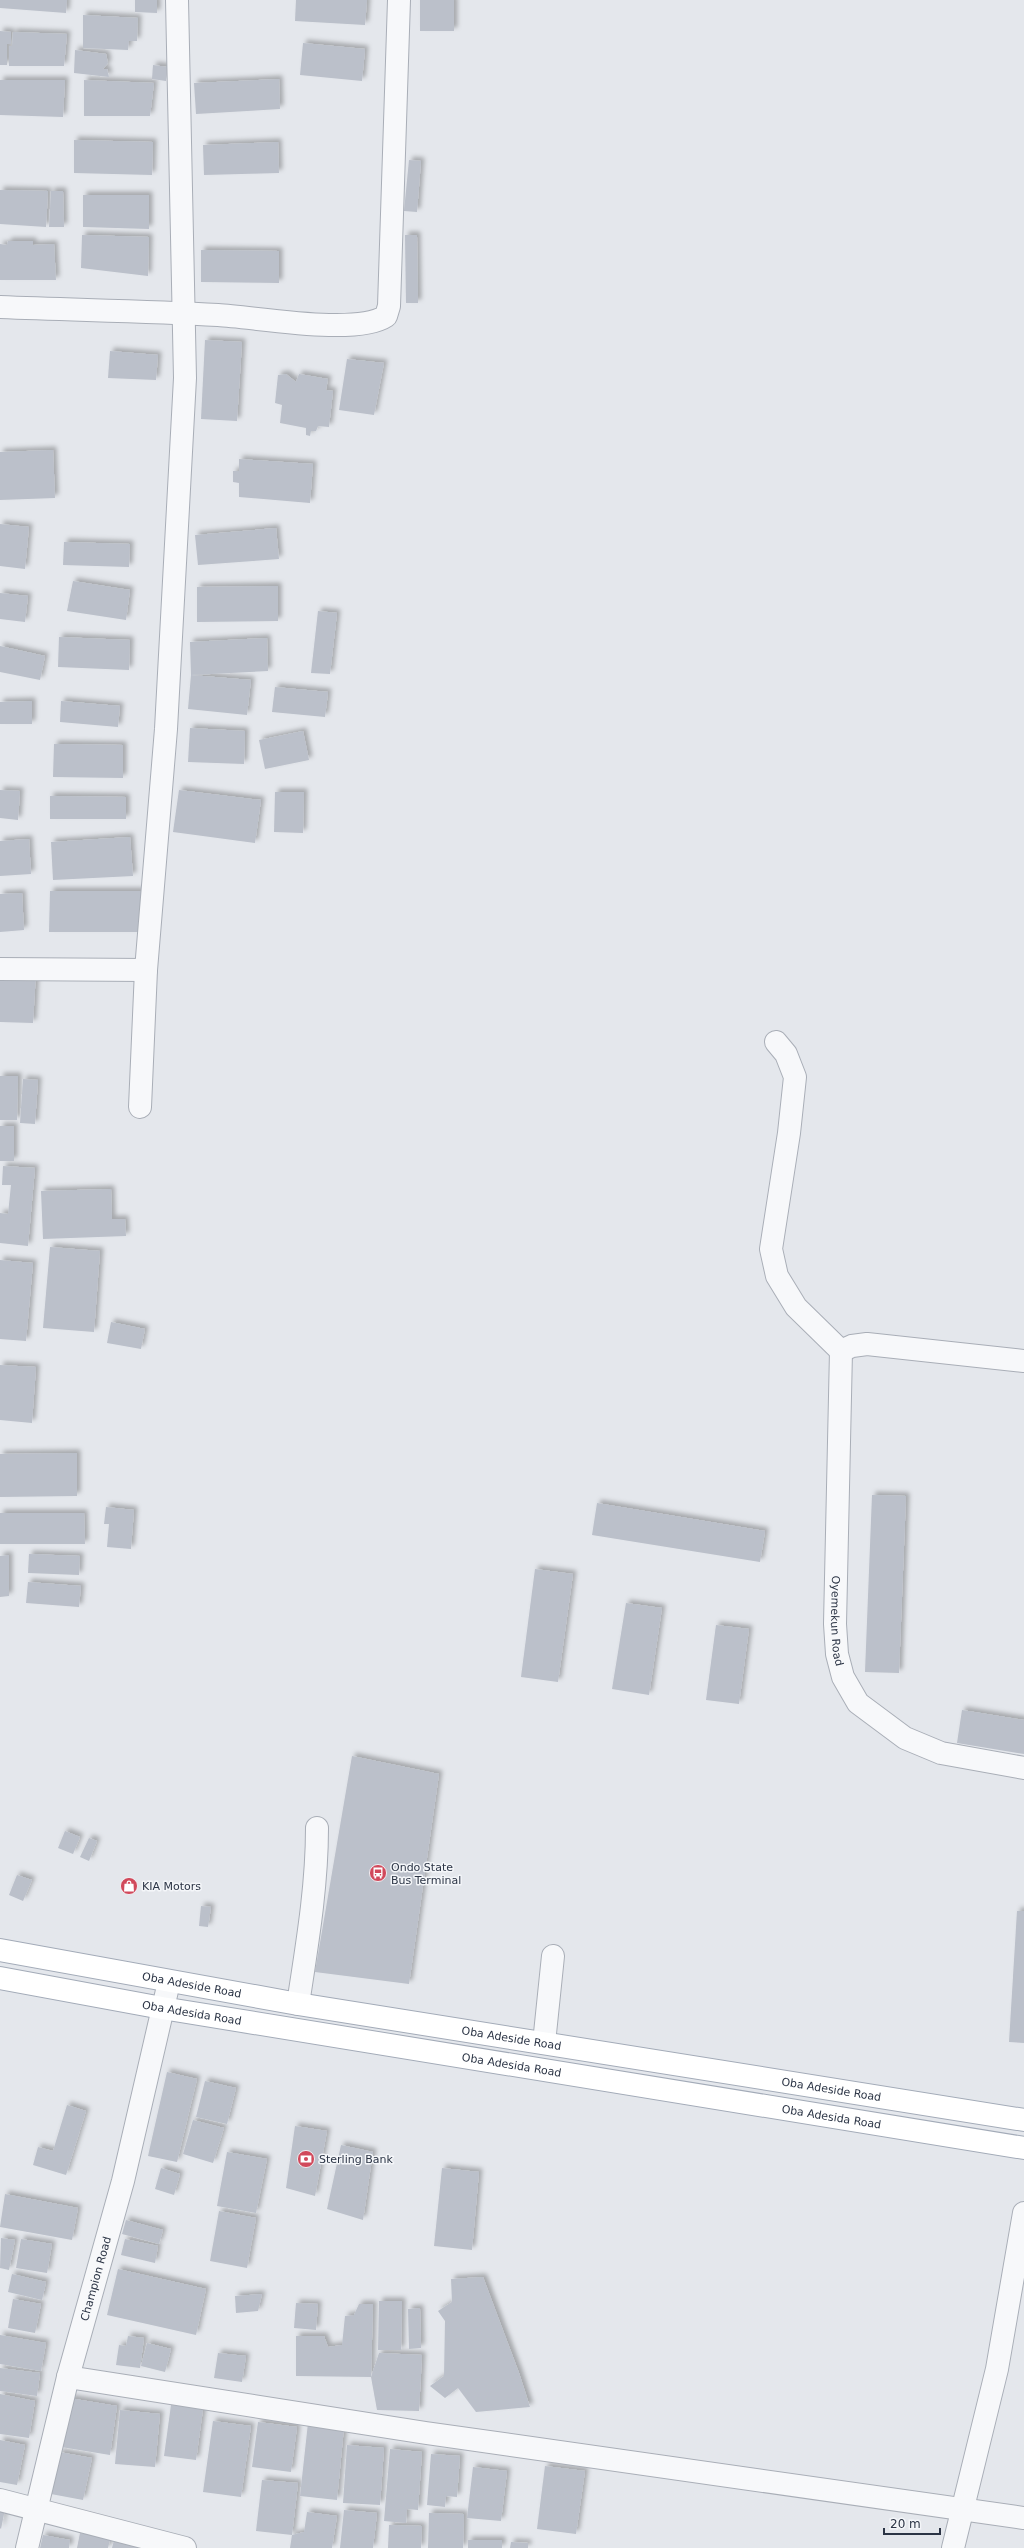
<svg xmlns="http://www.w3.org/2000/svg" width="1024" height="2548" font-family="'DejaVu Sans',sans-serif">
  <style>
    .building { fill: #bbc0ca; filter: url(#shadow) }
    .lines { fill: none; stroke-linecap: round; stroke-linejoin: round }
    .minor-casing { stroke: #a9aeb7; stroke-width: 24 }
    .major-casing { stroke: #a3abb8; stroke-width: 24 }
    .minor { stroke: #f7f8fa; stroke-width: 22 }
    .major { stroke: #fff; stroke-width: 22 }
    .labels { text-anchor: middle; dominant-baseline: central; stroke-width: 3; stroke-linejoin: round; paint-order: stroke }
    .street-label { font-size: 11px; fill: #2b3445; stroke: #f4f6f9 }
    .poi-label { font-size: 11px; fill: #2b3445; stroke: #f4f6f9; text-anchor: start }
  </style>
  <defs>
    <filter id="shadow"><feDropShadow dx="3.5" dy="-3.5" stdDeviation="2" flood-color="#0004"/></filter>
  </defs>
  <rect width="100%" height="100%" fill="#e4e7ec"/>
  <!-- building -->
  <g class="building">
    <polygon points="0,0 67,0 66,13 0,8"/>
    <polygon points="135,0 157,0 157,13 135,12"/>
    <polygon points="296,0 367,0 365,25 295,21"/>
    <rect x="420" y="0" width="34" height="31"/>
    <polygon points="83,15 138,18 137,41 129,41 128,50 83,48"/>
    <polygon points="0,31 11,32 11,44 7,44 7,65 0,65"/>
    <polygon points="13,32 67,34 64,66 9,66 9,46 12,46"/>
    <polygon points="303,43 365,49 362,81 300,75"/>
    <polygon points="75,50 106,54 108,63 103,69 107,69 109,77 74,73"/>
    <polygon points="153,65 167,67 166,81 152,79"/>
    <polygon points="279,79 280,109 196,114 194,83"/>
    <polygon points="0,80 65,80 63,117 0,115"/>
    <polygon points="84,80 154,83 150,116 84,116"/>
    <polygon points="74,140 153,142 152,175 74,173"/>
    <polygon points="278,142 279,173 204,175 203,145"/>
    <polygon points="409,160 421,161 417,212 404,211"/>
    <polygon points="0,190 48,191 46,227 0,224"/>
    <polygon points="51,191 63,191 64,227 49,227"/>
    <polygon points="83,195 149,195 149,229 83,227"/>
    <polygon points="82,235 149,237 148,276 81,268"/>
    <polygon points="405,235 417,235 418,303 406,303"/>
    <polygon points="8,241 33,241 33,245 54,244 56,280 0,280 0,244 7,245"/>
    <polygon points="201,250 279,251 279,283 201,282"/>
    <polygon points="205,340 242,342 237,421 201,419"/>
    <polygon points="110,351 158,355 156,380 108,378"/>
    <polygon points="347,359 384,363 374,415 339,410"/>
    <polygon points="286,374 296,382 299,374 328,379 326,390 333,391 329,427 318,426 316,431 311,431 310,436 306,435 306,428 280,423 282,405 275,403 278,375"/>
    <polygon points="53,450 55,498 0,500 0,452"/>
    <polygon points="239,459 313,464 310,503 239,497 239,483 233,482 233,471 239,471"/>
    <polygon points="0,524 29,527 25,569 0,566"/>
    <polygon points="276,528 279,559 198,565 195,535"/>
    <polygon points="64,542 130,544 129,567 63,565"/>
    <polygon points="73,581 130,590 126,620 67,611"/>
    <polygon points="278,586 278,621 197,622 197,587"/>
    <polygon points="0,593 28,596 25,622 0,619"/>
    <polygon points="318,611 337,613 330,674 311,673"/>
    <polygon points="59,637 130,640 129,670 58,667"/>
    <polygon points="267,638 268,671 191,675 251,680 247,715 188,709 191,675 190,642"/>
    <polygon points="0,646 45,656 40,680 0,672"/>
    <polygon points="275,687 328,692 325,717 272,712"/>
    <polygon points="32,701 32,724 0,724 0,702"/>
    <polygon points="61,701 120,706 118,727 60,722"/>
    <polygon points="190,728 245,731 244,764 188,762"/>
    <polygon points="303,731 309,760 265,769 259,740"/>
    <polygon points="54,744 123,745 123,778 53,777"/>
    <polygon points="0,790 20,791 18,820 0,818"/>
    <polygon points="179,790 261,800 255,843 173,832"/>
    <polygon points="275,792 304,792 303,833 274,832"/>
    <polygon points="50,796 126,797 126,819 50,819"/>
    <polygon points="130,837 133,876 53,880 51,842"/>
    <polygon points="29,839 31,874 0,876 0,841"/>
    <polygon points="50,891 141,891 141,932 49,932"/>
    <polygon points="22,893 24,930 0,932 0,894"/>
    <polygon points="0,971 36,972 33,1023 0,1022"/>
    <polygon points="0,1076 18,1076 17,1120 0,1120"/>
    <polygon points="23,1079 38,1080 35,1124 20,1123"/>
    <rect x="0" y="1126" width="14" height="35"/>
    <polygon points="3,1166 35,1168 28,1246 0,1243 0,1213 8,1214 11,1185 2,1185"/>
    <polygon points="111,1189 112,1219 125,1219 126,1236 43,1239 41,1191"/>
    <polygon points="50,1247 100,1251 94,1332 43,1328"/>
    <polygon points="0,1260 33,1263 26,1341 0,1339"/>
    <polygon points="111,1322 145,1329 141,1349 107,1343"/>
    <polygon points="0,1365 36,1367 32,1423 0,1420"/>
    <polygon points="77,1453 77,1496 0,1497 0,1454"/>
    <polygon points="872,1495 906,1496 899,1673 865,1672"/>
    <polygon points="597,1503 765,1531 760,1562 592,1535"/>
    <polygon points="106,1507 134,1510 131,1549 107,1547 109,1524 104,1524"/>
    <polygon points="0,1513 84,1513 85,1544 0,1544"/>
    <polygon points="29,1554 80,1556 79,1575 28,1573"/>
    <polygon points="9,1555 9,1596 0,1597 0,1556"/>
    <polygon points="535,1569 573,1574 558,1682 521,1677"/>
    <polygon points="28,1582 81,1586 79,1607 26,1603"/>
    <polygon points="626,1603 662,1608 649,1695 612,1689"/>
    <polygon points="716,1625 749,1629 739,1704 706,1700"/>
    <polygon points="962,1710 1024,1720 1024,1754 957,1743"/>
    <polygon points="352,1756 439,1774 409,1984 315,1972"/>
    <polygon points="65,1831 80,1837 73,1854 58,1848"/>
    <polygon points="89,1838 97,1841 89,1861 80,1857"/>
    <polygon points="17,1875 32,1880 23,1901 9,1895"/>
    <polygon points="201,1906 211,1907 208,1927 199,1926"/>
    <polygon points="1017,1911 1024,1911 1024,2043 1009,2042"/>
    <polygon points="167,2072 197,2079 177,2162 148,2156"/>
    <polygon points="205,2081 236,2088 227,2124 196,2117"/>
    <polygon points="67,2105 86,2111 66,2175 33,2165 38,2147 53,2151"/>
    <polygon points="193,2120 224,2128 213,2163 183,2154"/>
    <polygon points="295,2126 327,2131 315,2196 286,2188"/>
    <polygon points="341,2145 373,2152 363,2220 327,2209"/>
    <polygon points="227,2152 267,2159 256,2213 217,2206"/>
    <polygon points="161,2168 180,2174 174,2195 155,2189"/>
    <polygon points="442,2168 479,2172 472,2250 434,2246"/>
    <polygon points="5,2194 78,2208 72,2240 0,2227"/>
    <polygon points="219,2211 256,2218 247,2268 210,2261"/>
    <polygon points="126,2220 163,2230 159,2244 122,2234"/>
    <polygon points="1,2238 15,2240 9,2270 0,2268"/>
    <polygon points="21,2239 52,2244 47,2273 16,2268"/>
    <polygon points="125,2239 158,2246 155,2263 121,2255"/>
    <polygon points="118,2269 206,2289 196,2335 107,2315"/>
    <polygon points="12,2274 46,2282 42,2300 8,2292"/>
    <polygon points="483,2277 519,2373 530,2407 476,2412 458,2388 445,2398 430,2386 444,2376 445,2321 438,2311 452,2302 451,2279"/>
    <polygon points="262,2294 258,2311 236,2313 235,2296"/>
    <polygon points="13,2299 41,2304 35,2333 8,2328"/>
    <polygon points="379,2301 402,2301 401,2350 378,2350"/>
    <polygon points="296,2303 318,2304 316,2330 294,2328"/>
    <polygon points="359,2304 373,2304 371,2377 296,2376 296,2336 324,2336 328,2347 342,2345 345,2316 354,2315"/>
    <polygon points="420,2308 421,2348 409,2349 408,2309"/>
    <polygon points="0,2335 46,2343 41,2371 0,2364"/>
    <polygon points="128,2336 144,2338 140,2368 116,2365 119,2345 126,2346"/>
    <polygon points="147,2343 171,2349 165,2372 141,2366"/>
    <polygon points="218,2353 246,2356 242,2382 214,2378"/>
    <polygon points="379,2353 422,2355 419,2411 377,2410 371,2377"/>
    <polygon points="0,2368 40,2373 37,2396 0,2391"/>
    <polygon points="0,2394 35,2401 29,2438 0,2434"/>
    <polygon points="69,2398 117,2406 110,2455 61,2447"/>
    <polygon points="171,2405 203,2409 196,2460 164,2456"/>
    <polygon points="120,2410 160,2414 155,2467 115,2464"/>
    <polygon points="213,2421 251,2426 241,2497 203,2492"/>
    <polygon points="258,2422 297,2427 291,2472 252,2467"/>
    <polygon points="308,2423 344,2427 337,2500 300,2496"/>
    <polygon points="0,2440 25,2445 17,2485 0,2482"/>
    <polygon points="347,2445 384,2448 380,2505 343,2503"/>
    <polygon points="390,2449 422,2452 418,2510 407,2509 406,2523 384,2521"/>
    <polygon points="59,2452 92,2458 83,2500 51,2494"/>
    <polygon points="431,2454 460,2456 457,2497 446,2496 445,2507 427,2505"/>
    <polygon points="545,2466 585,2471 576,2534 537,2529"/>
    <polygon points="473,2467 507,2471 501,2521 467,2518"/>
    <polygon points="262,2480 298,2483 292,2535 256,2531"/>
    <polygon points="0,2503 6,2504 1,2529 0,2528"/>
    <polygon points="344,2510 377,2513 373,2548 340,2548"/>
    <polygon points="307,2512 337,2516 332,2548 290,2548 292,2535 304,2532"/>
    <polygon points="429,2513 464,2514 463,2548 428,2548"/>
    <polygon points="389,2525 422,2526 421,2548 388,2548"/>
    <polygon points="80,2533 110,2539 108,2548 77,2548"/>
    <polygon points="43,2535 70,2540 69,2548 40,2548"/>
    <polygon points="114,2540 147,2548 112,2548"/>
    <rect x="468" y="2540" width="34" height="8"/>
    <polygon points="511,2542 528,2543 528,2548 510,2548"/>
  </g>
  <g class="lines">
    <!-- minor casing -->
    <g class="minor-casing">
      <g id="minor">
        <path d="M0 307C73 310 146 311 218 315 256 317 356 336 386 316L389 306 399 0"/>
        <polyline points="0,969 146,970"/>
        <polyline points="776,1042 786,1054 795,1077 789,1133 771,1249 777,1276 796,1307 841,1351"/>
        <polyline points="140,1107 146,970 166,729 185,378 177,0"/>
        <path id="s1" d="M841 1351 835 1624 837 1654 843 1677 858 1703 905 1738 941 1753 1024 1768"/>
        <polyline points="841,1351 852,1346 867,1344 1024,1361"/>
        <path d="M298 2004C307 1945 317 1887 317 1828"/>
        <polyline points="544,2043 553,1956"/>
        <polyline points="68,2377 426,2433 1024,2518"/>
        <polyline points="0,2500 185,2548"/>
        <path id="s2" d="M27 2548 68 2377 123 2181 169 1982"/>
        <polyline points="953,2548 997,2369 1024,2213"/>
      </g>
    </g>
    <!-- major casing -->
    <g class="major-casing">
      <g id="major">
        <path id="s3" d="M0 1950 298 2004 1024 2120"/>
        <path id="s4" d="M0 1978 162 2008 1024 2148"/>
      </g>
    </g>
    <!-- minor -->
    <use href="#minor" class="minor"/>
    <!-- major -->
    <use href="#major" class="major"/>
  </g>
  <!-- icons -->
  <defs>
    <g id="bus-disc" transform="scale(0.9)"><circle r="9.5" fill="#d1495b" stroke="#f4f6f9"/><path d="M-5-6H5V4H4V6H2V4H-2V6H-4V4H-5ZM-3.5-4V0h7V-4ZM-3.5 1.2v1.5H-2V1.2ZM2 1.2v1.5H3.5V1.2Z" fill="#fff"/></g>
    <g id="shop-disc" transform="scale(0.9)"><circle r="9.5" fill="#d1495b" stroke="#f4f6f9"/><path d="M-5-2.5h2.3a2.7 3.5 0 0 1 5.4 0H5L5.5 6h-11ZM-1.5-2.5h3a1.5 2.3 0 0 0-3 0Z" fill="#fff"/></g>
    <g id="bank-disc" transform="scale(0.9)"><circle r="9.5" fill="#d1495b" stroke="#f4f6f9"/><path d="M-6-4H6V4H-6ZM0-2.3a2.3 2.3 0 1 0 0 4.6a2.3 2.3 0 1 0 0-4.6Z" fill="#fff"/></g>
  </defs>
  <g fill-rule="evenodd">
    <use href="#bus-disc" x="378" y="1873"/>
    <use href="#shop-disc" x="129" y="1886"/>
    <use href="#bank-disc" x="306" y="2159"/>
  </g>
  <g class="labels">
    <!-- street labels -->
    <g class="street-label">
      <text stroke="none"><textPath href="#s1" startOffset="270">Oyemekun Road</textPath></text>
      <text stroke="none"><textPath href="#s3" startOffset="195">Oba Adeside Road</textPath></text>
      <text stroke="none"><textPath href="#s4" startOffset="195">Oba Adesida Road</textPath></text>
      <text stroke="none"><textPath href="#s3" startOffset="519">Oba Adeside Road</textPath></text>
      <text stroke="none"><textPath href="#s4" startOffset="519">Oba Adesida Road</textPath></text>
      <text stroke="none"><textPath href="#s3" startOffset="843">Oba Adeside Road</textPath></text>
      <text stroke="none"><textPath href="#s4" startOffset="843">Oba Adesida Road</textPath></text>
      <text stroke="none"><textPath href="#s2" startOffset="278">Champion Road</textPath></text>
    </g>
    <!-- poi labels -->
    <g class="poi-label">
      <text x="391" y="1867">Ondo State<tspan x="391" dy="13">Bus Terminal</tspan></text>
      <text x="142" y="1886">KIA Motors</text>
      <text x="319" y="2159">Sterling Bank</text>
    </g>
  </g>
  <!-- scale -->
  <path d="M884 2528v6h56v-6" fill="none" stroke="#2b3445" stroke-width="2"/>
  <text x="890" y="2528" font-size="12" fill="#2b3445" stroke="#f4f6f9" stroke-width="3" paint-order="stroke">20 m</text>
</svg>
